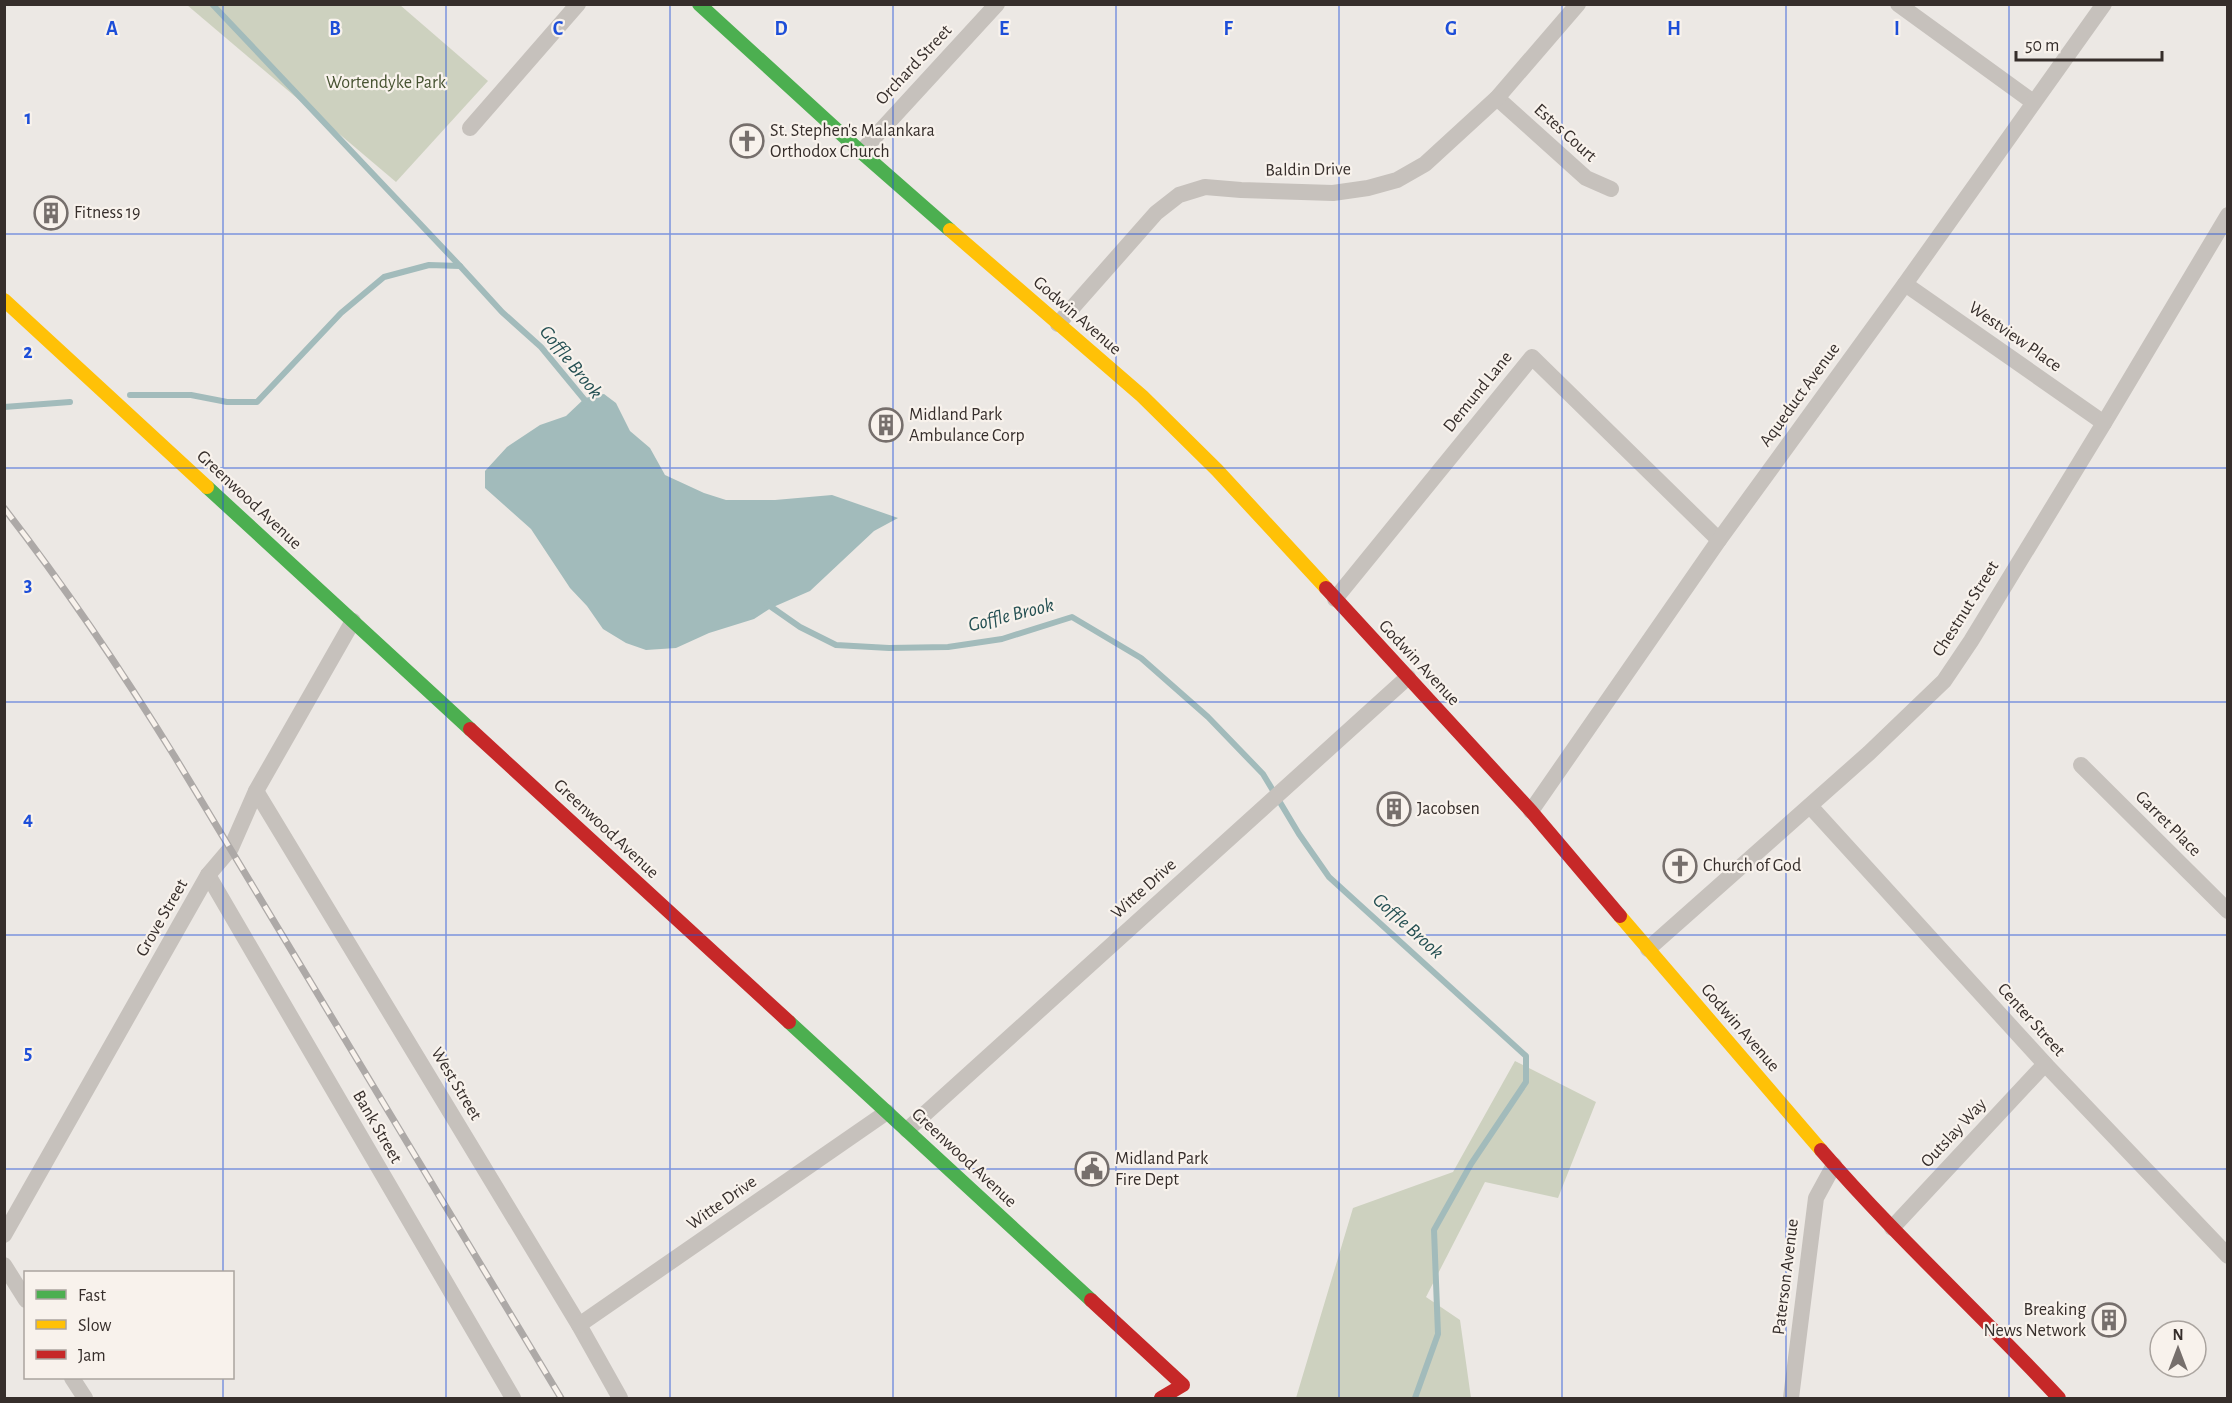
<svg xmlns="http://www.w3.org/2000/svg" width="2232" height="1403" font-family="'Alegreya Sans',sans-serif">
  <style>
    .green { fill: #cdd1bf }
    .water { fill: #a2bbbb }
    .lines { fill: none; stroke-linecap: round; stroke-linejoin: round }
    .stream { stroke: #a2bbbb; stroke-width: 6 }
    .street { stroke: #c6c1bc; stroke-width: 16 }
    .fast { stroke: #4caf50; stroke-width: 14 }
    .slow { stroke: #ffc107; stroke-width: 14 }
    .jam { stroke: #c62828; stroke-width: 14 }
    .rail-casing { stroke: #ada9a7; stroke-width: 7 }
    .rail { stroke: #f8f2ec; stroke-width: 4.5; stroke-dasharray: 14; stroke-linecap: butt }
    .grid { fill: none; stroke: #1d4ed8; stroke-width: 1.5; stroke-opacity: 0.55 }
    .labels { text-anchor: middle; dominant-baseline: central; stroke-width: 4.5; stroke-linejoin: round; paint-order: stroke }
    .street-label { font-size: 18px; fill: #362e2b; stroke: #f8f2ec }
    .park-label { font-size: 18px; fill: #465231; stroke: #f8f2ec }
    .poi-label { font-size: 18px; fill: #362e2b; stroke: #f8f2ec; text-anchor: start }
    .water-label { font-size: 20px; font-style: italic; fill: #255053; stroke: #f8f2ec }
    .grid-label { font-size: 20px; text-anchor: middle; font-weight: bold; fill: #1d4ed8; stroke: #f8f2ec; stroke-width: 4.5; stroke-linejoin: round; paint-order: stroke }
  </style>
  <rect width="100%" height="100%" fill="#ece8e4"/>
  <!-- green -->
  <g class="green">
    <polygon points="187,5 400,5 488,81 396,182"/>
    <polygon points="1515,1061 1596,1102 1558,1198 1485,1182 1426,1297 1460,1320 1471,1398 1296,1398 1353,1208 1453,1172"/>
  </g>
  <!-- water -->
  <polygon class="water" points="604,394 616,403 630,431 650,448 665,475 704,493 726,500 775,500 832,495 898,518 874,531 810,591 771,608 754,619 709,633 676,648 646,650 626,643 603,629 587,606 570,588 531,529 485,488 485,471 507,447 540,425 566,416 585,398"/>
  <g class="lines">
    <!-- stream -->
    <g class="stream">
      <polyline points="212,4 460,266"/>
      <polyline points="130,395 191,395 227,402 257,402 341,313 384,277 429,265 460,266 502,312 541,347 588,404"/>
      <polyline points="4,407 70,402"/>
      <polyline points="767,604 800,627 836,645 889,648 948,647 1002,639 1072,617 1141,658 1208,717 1263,774 1299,834 1329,877 1526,1056 1526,1082 1471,1164 1434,1230 1438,1334 1415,1398"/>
    </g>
    <!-- street -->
    <g class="street">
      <polyline points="1898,4 2033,102"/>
      <polyline points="1497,98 1586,178 1611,189"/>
      <polyline points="470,128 578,4"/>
      <polyline points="861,152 997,4"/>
      <polyline points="1905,284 2104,423"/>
      <polyline points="1058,324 1156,213 1179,195 1205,187 1241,190 1333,193 1368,188 1397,180 1425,164 1497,98 1578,4"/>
      <polyline points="1335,599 1532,357 1719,540"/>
      <polyline points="2081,765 2228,911"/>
      <polyline points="256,791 579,1325 620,1398"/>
      <polyline points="1810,806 2045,1064 2228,1256"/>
      <polyline points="1531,811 1719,540 1905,284 2104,4"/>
      <polyline points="208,875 513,1398"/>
      <polyline points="1648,949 1869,753 1944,681 1971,641 2104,423 2228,215"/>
      <polyline points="907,1130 1408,677"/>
      <polyline points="1892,1228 2045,1064"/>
      <polyline points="4,1235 208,875 231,848 256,791 353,621"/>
      <polyline points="4,1265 26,1300"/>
      <polyline points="579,1325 887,1112"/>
      <polyline points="72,1378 85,1398"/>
      <polyline points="1791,1398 1816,1198 1834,1165"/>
    </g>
    <!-- fast -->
    <g class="fast">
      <polyline points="699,4 861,152 950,230"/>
      <polyline points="207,487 470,729"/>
      <polyline points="789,1022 1091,1300"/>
    </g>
    <!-- slow -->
    <g class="slow">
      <polyline points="950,230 1142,396 1217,470 1326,588"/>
      <polyline points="4,300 207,487"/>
      <polyline points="1620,916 1821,1150"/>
    </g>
    <!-- jam -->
    <g class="jam">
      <polyline points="1326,588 1531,811 1620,916"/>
      <polyline points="470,729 789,1022"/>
      <path d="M1821 1150C1896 1237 1981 1314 2059 1398"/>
      <polyline points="1091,1300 1183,1385 1161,1398"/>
    </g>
    <!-- rail casing -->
    <g class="rail-casing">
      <path id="rail" d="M4 508C66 588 122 671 175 757L561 1398"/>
    </g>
    <!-- rail -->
    <use href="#rail" class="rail"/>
  </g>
  <!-- grid -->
  <path class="grid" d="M223 4V1272M446 4V1398M670 4V1398M893 4V1398M1116 4V1398M1339 4V1398M1562 4V1398M1786 4V1398M2009 4V1398M4 234H2228M4 468H2228M4 702H2228M4 935H2228M4 1169H2228M223 1378V1398"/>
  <!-- icons -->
  <defs>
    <g id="church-ring" transform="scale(1.725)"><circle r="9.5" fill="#f8f2ec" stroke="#766f6c" stroke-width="1.5"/><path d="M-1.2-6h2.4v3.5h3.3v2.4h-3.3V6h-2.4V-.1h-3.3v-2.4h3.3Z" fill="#766f6c"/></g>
    <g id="building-ring" transform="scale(1.725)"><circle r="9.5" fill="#f8f2ec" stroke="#766f6c" stroke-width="1.5"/><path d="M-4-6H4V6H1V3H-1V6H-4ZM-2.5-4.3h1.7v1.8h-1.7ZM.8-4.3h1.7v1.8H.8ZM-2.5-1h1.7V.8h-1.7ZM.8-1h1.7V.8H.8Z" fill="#766f6c"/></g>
    <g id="civic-ring" transform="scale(1.725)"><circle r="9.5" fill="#f8f2ec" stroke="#766f6c" stroke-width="1.5"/><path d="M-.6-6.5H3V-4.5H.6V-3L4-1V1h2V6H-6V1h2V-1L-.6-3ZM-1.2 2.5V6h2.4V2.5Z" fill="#766f6c"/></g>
  </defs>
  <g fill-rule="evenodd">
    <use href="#church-ring" x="747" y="141"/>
    <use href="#building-ring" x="51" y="213"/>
    <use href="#building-ring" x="886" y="425"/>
    <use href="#building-ring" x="1394" y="809"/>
    <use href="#church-ring" x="1680" y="866"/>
    <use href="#civic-ring" x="1092" y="1169"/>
    <use href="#building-ring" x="2109" y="1320"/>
  </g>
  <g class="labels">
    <!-- street labels -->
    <g class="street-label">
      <text transform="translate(914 65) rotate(-47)">Orchard Street</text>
      <text transform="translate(1565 133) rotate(42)">Estes Court</text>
      <text transform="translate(1308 170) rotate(-1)">Baldin Drive</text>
      <text transform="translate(1077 316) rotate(41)">Godwin Avenue</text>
      <text transform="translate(2015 337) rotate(35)">Westview Place</text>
      <text transform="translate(1478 392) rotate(-51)">Demund Lane</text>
      <text transform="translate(1800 395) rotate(-54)">Aqueduct Avenue</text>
      <text transform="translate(249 500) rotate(43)">Greenwood Avenue</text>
      <text transform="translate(1966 609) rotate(-58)">Chestnut Street</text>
      <text transform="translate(1419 663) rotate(47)">Godwin Avenue</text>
      <text transform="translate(2168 824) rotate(45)">Garret Place</text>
      <text transform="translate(606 829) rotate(43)">Greenwood Avenue</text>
      <text transform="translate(1144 889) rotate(-42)">Witte Drive</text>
      <text transform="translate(162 918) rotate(-60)">Grove Street</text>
      <text transform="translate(2031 1020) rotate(48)">Center Street</text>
      <text transform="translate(1740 1028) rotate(49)">Godwin Avenue</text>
      <text transform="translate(456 1084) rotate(59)">West Street</text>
      <text transform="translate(377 1127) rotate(60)">Bank Street</text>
      <text transform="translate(1954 1133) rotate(-47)">Outslay Way</text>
      <text transform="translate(964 1158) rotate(43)">Greenwood Avenue</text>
      <text transform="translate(722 1203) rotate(-35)">Witte Drive</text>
      <text transform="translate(1786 1277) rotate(-83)">Paterson Avenue</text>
    </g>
    <!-- park labels -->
    <g class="park-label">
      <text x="386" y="83">Wortendyke Park</text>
    </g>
    <!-- poi labels -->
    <g class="poi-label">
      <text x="770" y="131">St. Stephen's Malankara<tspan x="770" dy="21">Orthodox Church</tspan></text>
      <text x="74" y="213">Fitness 19</text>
      <text x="909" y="415">Midland Park<tspan x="909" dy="21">Ambulance Corp</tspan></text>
      <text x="1417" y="809">Jacobsen</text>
      <text x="1703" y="866">Church of God</text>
      <text x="1115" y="1159">Midland Park<tspan x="1115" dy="21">Fire Dept</tspan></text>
      <text x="2086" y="1310" text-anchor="end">Breaking<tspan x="2086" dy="21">News Network</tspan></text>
    </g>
    <!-- water labels -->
    <g class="water-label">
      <text transform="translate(571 362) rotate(51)">Goffle Brook</text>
      <text transform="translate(1011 615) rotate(-14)">Goffle Brook</text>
      <text transform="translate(1408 926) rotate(42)">Goffle Brook</text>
    </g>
  </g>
  <g class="grid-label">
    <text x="112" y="35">A</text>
    <text x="335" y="35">B</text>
    <text x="558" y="35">C</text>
    <text x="781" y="35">D</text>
    <text x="1004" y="35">E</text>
    <text x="1228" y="35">F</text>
    <text x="1451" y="35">G</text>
    <text x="1674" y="35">H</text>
    <text x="1897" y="35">I</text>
    <text x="28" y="124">1</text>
    <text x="28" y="358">2</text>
    <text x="28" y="591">3</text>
    <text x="28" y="825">4</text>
    <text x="28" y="1059">5</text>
  </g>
  <!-- border -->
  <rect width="2232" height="1403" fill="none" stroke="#362e2b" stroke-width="12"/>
  <!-- legend -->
  <rect x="24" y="1271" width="210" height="108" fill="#f8f2ec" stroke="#aaa49f" stroke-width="1.5"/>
  <rect x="36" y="1290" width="30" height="9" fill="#4caf50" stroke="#aaa49f" stroke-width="1.5"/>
  <text x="78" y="1301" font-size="18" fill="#362e2b">Fast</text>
  <rect x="36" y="1320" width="30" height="9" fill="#ffc107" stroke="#aaa49f" stroke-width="1.5"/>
  <text x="78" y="1331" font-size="18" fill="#362e2b">Slow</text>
  <rect x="36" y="1350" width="30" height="9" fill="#c62828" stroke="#aaa49f" stroke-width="1.5"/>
  <text x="78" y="1361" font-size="18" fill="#362e2b">Jam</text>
  <!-- north arrow -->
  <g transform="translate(2178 1349)"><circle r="28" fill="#f8f2ec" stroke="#aaa49f" stroke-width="1.5"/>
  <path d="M0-4.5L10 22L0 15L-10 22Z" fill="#766f6c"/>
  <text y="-9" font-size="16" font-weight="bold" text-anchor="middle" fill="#362e2b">N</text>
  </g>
  <!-- scale -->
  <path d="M2016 51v9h146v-9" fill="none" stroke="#362e2b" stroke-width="3"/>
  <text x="2025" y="51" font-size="18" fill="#362e2b" stroke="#f8f2ec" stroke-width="4.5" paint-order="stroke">50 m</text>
</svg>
